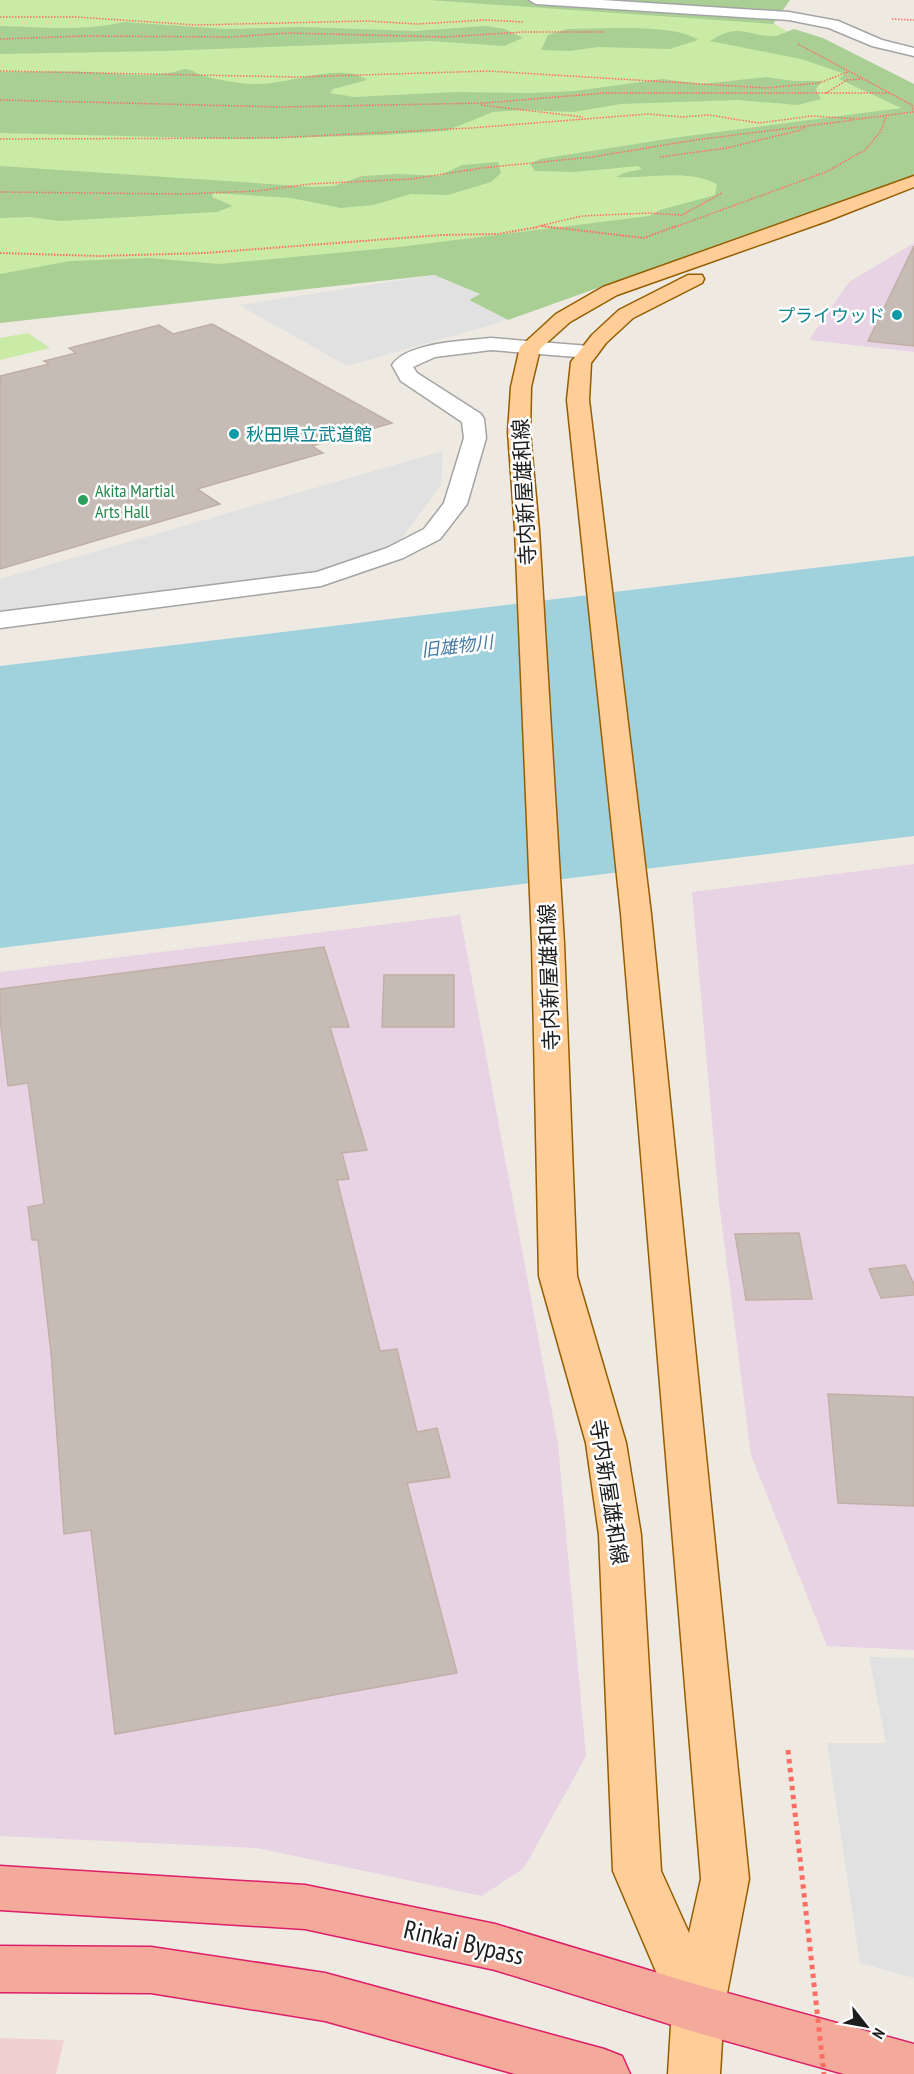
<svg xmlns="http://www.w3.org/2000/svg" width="914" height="2074" font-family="'PT Sans Narrow','Noto Sans JP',sans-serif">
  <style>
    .commercial { fill: #f0d0d0 }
    .industrial { fill: #e8d3e5 }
    .grass { fill: #caeba5 }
    .forest { fill: #a9cf95 }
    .parking { fill: #e1e1e1 }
    .water { fill: #a0d2de }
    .building { fill: #c6bcb5; stroke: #c0afa4; stroke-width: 1.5 }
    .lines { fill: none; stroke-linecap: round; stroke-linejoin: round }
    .minor-casing { stroke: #a4a4a4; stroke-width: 3 }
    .tertiary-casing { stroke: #a4a4a4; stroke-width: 3 }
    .primary-casing { stroke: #955d00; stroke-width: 3 }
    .trunk-casing { stroke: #dd1e68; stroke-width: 3 }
    .path-far1 { stroke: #fe6d63; stroke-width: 1.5; stroke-dasharray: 1.5 1.5; stroke-linecap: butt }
    .path { stroke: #fe6d63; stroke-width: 2; stroke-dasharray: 1.5 1.5; stroke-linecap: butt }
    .minor { fill: #fff; fill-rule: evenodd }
    .tertiary { fill: #fff; fill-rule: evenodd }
    .primary { fill: #ffcd97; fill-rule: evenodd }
    .trunk { fill: #f4aa9a; fill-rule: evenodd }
    .path-bridge { stroke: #fe6d63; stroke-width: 5; stroke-dasharray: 4.5 4.5; stroke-linecap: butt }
    .culture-dot { fill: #0f9aa8; stroke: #fff; stroke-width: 2 }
    .leisure-dot { fill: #2e9e5b; stroke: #fff; stroke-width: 2 }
    .labels { text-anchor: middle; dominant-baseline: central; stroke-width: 5; stroke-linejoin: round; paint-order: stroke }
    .far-culture-label { font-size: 18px; fill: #0d838f; stroke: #fff; text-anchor: end }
    .far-leisure-label { font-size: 18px; fill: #27864d; stroke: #fff; text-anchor: start }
    .far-water-label { font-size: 18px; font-style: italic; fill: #437aa7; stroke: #fff }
    .street-label { font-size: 21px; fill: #1d1d1d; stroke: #fff }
    .near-street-label { font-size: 26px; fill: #1d1d1d; stroke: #fff }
  </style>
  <rect width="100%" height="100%" fill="#eeeae2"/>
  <!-- commercial -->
  <polygon class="commercial" points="0,2038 64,2040 56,2074 0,2074"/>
  <!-- industrial -->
  <g class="industrial">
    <polygon points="914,243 914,352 809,340 849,282"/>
    <polygon points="914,864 914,1650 827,1646 751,1455 719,1202 692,892"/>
    <polygon points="460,915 558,1444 586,1756 524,1868 482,1896 257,1848 0,1836 0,972"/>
  </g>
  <!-- grass -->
  <g class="grass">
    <polygon points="0,0 537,0 769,21 914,104 732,213 0,291"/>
    <polygon points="28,333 50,348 0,360 0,338"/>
  </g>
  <!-- forest -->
  <g class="forest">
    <polygon points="428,0 790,0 773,24"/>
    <path d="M123 22 225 29 301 27 415 31 485 26 505 29 523 38 504 46 430 41 163 51 0 54V26C41 27 82 32 123 22Z"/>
    <path d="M568 29C599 29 675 23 698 40L670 49 598 47 570 51 541 50 548 35Z"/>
    <path d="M794 29 823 38 914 84V175L508 320 469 300 479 294 434 275 0 323V274L70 261 150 258 219 264 399 247 649 216 660 210 715 195 717 184C686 168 650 179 616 177L624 173 642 169 638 166 575 172 535 171 530 164 540 159 680 137 901 108 839 79 845 74 801 59 710 41C739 21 748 37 775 36 781 35 788 31 794 29Z"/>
    <path d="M184 69C191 69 195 73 201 75 216 80 237 83 252 84 289 86 337 61 367 80L333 89 330 93 354 97 456 92 532 93 575 91 662 79 702 84 766 77 794 81H822L816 89 821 99 798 105 737 100 621 104 573 112 523 110 493 112 446 131 384 135 246 139 0 133V72C29 72 59 71 88 72 119 73 153 80 184 69Z"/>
    <polygon points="498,162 501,173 491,182 448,195 411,194 373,205 341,208 291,198 213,193 212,197 233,206 217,212 59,221 30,217 0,218 0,166 314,187 334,186 362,176 399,174 439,176 462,165"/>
  </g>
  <!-- parking -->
  <g class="parking">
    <polygon points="434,275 480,294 469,300 508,320 347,366 239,305"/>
    <polygon points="443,451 441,485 395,547 326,578 0,613 0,579"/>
    <polygon points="869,1657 914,1658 914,1978 860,1963 827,1743 886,1743"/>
  </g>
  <!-- water -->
  <polygon class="water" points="914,556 914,836 0,948 0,666"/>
  <!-- building -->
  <g class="building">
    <polygon points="914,246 914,346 868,341"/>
    <polygon points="212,324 392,423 312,446 323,453 197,489 220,504 0,569 0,376 49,364 44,361 76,353 69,348 159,325 173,334"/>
    <polygon points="324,947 349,1027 330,1027 367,1150 342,1153 349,1179 337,1180 380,1351 397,1349 417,1432 437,1428 450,1477 407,1483 457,1673 115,1734 91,1530 64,1534 51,1353 38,1240 32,1240 28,1207 44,1204 28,1083 8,1086 0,1019 0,989"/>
    <polygon points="384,975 454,975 454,1027 382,1027"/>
    <polygon points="799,1233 812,1299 746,1300 735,1234"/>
    <polygon points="905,1265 914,1284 914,1295 881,1298 869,1269"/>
    <polygon points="828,1394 914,1397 914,1506 838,1503"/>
  </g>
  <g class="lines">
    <!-- minor casing -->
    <g class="minor-casing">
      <path id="minor" d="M491 338 589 346 596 348 599 352 596 356 589 358 491 350 435 357 413 367 417 373 481 414 484 419 486 438 467 504 440 539 403 558 321 586 0 628V612L317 572 387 548 424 529 444 503 464 438 462 422 401 381 392 365C407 342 465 341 491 338Z"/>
    </g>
    <!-- tertiary casing -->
    <g class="tertiary-casing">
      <polygon id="tertiary" points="529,0 602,0 789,12 838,21 882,40 914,48 914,56 872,46 829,28 789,20 536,4"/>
    </g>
    <!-- primary casing -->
    <g class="primary-casing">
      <polygon id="primary" points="914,176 914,187 827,221 617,295 570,322 540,349 531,387 530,432 539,530 564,943 577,1276 626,1443 641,1535 661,1871 689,1933 701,1879 621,914 567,400 571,362 592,335 619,310 688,275 702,275 704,279 702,283 633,318 606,343 591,363 589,400 651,914 749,1879 724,2009 720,2074 668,2074 672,2009 613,1871 599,1535 586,1443 539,1276 532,943 515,530 508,432 511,387 520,347 556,314 603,287"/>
    </g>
    <!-- trunk casing -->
    <g class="trunk-casing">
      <g id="trunk">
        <polygon points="0,1866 305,1885 495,1924 698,1985 914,2044 914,2074 844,2074 698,2033 495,1970 305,1929 0,1910"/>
        <polygon points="0,1946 151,1947 325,1973 604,2049 622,2056 630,2074 515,2074 325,2021 151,1993 0,1992"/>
      </g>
    </g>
    <!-- path-far1 -->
    <g class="path-far1">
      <polyline points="0,17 76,17 196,25 367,21 417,24 485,20 524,22"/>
      <polyline points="892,19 914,20"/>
      <polyline points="0,39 85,36 232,37 287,33 446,37 523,32 605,32"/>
      <polyline points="0,71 296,77 488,71 767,88 819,83 848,72"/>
      <polyline points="826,93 847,80 862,79"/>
      <polyline points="0,100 283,107 485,103 605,93 890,93"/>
      <polyline points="481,105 583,117"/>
      <polyline points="0,139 275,138 471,128 648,114 682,117 709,115 759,123 812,116 859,119 913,112 912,105 798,44"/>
      <polyline points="660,157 727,148 801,130 805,127"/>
      <polyline points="0,192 183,194 257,191 310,184 411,179 482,168 592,157 695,140 854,120"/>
      <polyline points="533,228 538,227"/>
      <polyline points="555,228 539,226 582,216 648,213 682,215 722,193"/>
      <polyline points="672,228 826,172 865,150 881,131 886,116"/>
    </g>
    <!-- path -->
    <g class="path">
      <polyline points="542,226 644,238 676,226"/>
      <polyline points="0,253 98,256 205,253 441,235 498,234 538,227"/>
    </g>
    <!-- minor -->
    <use href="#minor" class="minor"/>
    <!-- tertiary -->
    <use href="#tertiary" class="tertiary"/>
    <!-- primary -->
    <use href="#primary" class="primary"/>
    <!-- trunk -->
    <use href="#trunk" class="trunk"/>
    <!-- path-bridge -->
    <polyline class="path-bridge" points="788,1750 824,2074"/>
  </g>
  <!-- markers -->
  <g class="culture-dot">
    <circle cx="897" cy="315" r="6"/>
    <circle cx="234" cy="434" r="6"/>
  </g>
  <circle class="leisure-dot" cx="83" cy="500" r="6"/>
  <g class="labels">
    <!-- far-culture labels -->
    <g class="far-culture-label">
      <text x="885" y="315">プライウッド</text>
      <text x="246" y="434" text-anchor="start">秋田県立武道館</text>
    </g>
    <!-- far-leisure labels -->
    <g class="far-leisure-label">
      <text x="95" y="490">Akita Martial<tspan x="95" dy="21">Arts Hall</tspan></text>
    </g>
    <!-- far-water labels -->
    <g class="far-water-label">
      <text transform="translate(457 646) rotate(-7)">旧雄物川</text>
    </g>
    <!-- street labels -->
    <g class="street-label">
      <text transform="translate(524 492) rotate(-93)">寺内新屋雄和線</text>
      <text transform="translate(549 977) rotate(-92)">寺内新屋雄和線</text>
      <text transform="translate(609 1492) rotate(81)">寺内新屋雄和線</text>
    </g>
    <!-- near-street labels -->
    <g class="near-street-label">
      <text transform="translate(464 1942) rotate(13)">Rinkai Bypass</text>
    </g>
  </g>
  <!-- north arrow -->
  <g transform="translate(866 2026) rotate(121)" stroke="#ffffff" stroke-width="4.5" paint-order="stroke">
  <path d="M0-4.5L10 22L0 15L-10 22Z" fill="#1d1d1d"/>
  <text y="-9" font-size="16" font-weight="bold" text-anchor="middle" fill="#1d1d1d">N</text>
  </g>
</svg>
